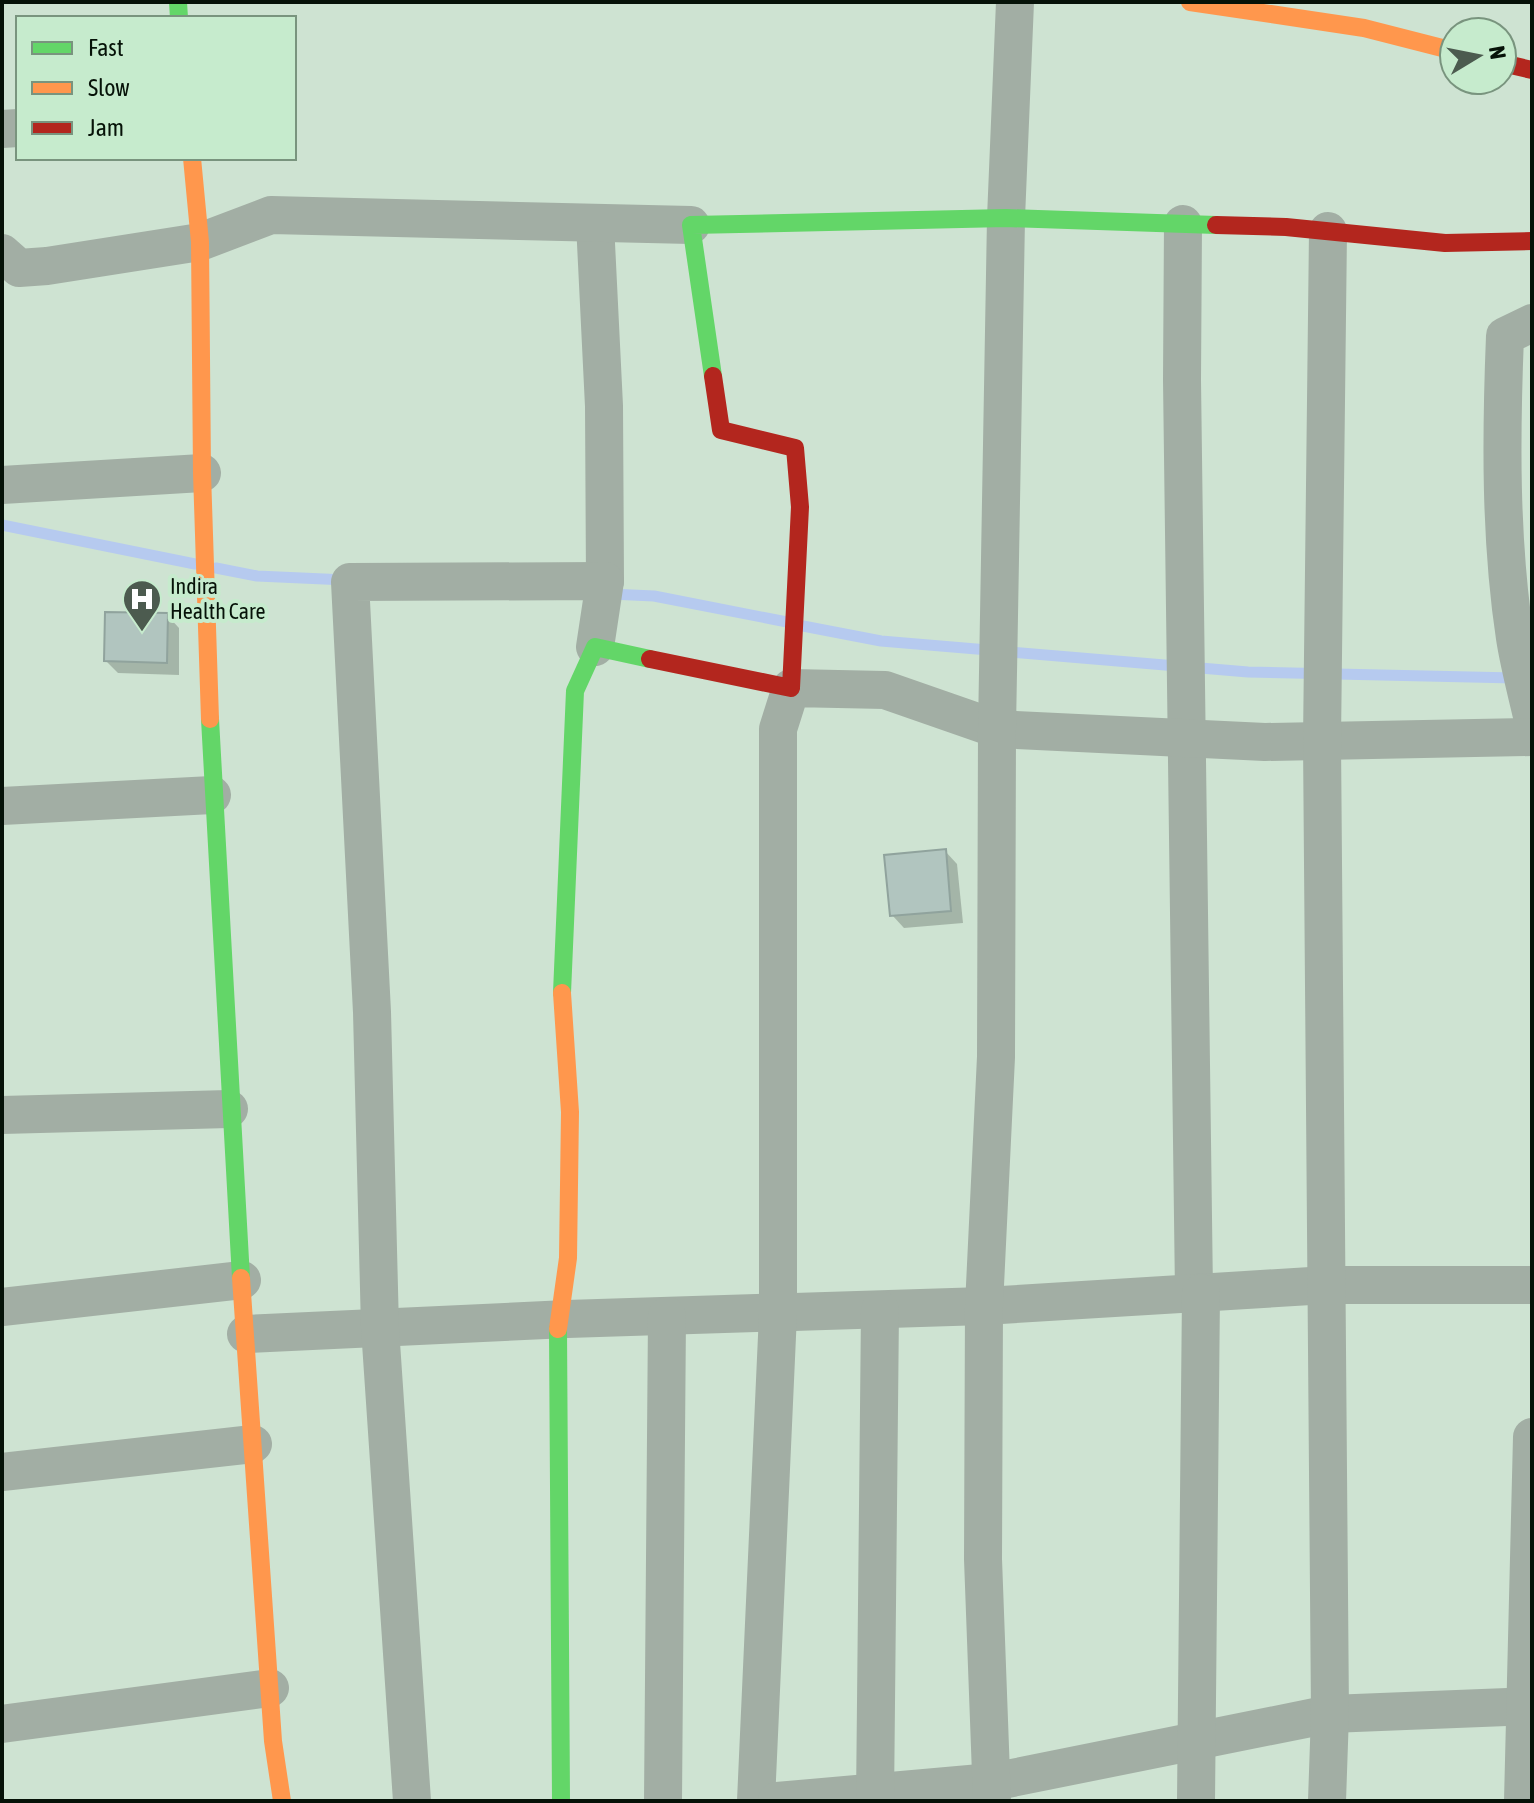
<svg xmlns="http://www.w3.org/2000/svg" width="1534" height="1803" font-family="'Asap Condensed',sans-serif">
  <style>
    .shadow { fill: #0003 }
    .lines { fill: none; stroke-linecap: round; stroke-linejoin: round }
    .stream { stroke: #b6caef; stroke-width: 11 }
    .building { fill: #b1c5bf; stroke: #90a39d; stroke-width: 2 }
    .street { stroke: #a2aea4; stroke-width: 38 }
    .fast { stroke: #63d668; stroke-width: 18 }
    .slow { stroke: #ff974d; stroke-width: 18 }
    .jam { stroke: #b3261e; stroke-width: 18 }
    .labels { text-anchor: middle; dominant-baseline: central; stroke-width: 8; stroke-linejoin: round; paint-order: stroke }
    .poi-label { font-size: 22px; fill: #061208; stroke: #c6ebcd; text-anchor: start }
  </style>
  <rect width="100%" height="100%" fill="#cee3d2"/>
  <!-- shadow -->
  <g class="shadow">
    <polygon points="167,615 179,628 179,675 118,673 106,661"/>
    <polygon points="945,851 957,864 963,923 904,928 892,915"/>
  </g>
  <g class="lines">
    <!-- stream -->
    <g class="stream">
      <polyline points="2,525 195,564"/>
      <polyline points="216,568 257,576 346,580"/>
      <polyline points="610,594 654,596 787,622"/>
      <polyline points="803,626 881,641 1248,672 1515,678"/>
    </g>
  </g>
  <!-- building -->
  <g class="building">
    <polygon points="105,612 168,613 167,663 104,661"/>
    <polygon points="946,849 951,911 890,916 884,855"/>
  </g>
  <g class="lines">
    <!-- street -->
    <g class="street">
      <polyline points="2,129 18,128"/>
      <polyline points="595,223 604,406 605,581"/>
      <polyline points="1183,224 1182,380 1194,1293"/>
      <polyline points="2,253 19,268 47,266 200,242 271,215 691,225"/>
      <path d="M1532 323 1505 336C1501 436 1500 539 1515 638 1519 664 1526 690 1532 716"/>
      <polyline points="2,485 202,473"/>
      <polyline points="2,806 212,795"/>
      <polyline points="2,1115 229,1109"/>
      <polyline points="2,1307 242,1280"/>
      <polyline points="246,1334 567,1319 984,1306 1327,1285 1532,1285"/>
      <polyline points="2,1472 253,1444"/>
      <polyline points="2,1724 270,1688"/>
      <polyline points="412,1801 380,1328 372,1012 350,582 605,581 595,647"/>
      <polyline points="663,1801 667,1316"/>
      <polyline points="756,1801 778,1314 778,729 791,688 885,690 997,729 1265,742 1532,737"/>
      <polyline points="777,1801 992,1782 1330,1714 1532,1706"/>
      <polyline points="875,1801 880,1310"/>
      <polyline points="992,1801 983,1559 984,1306 996,1057 997,729 1006,218 1015,2"/>
      <polyline points="1196,1801 1201,1293"/>
      <polyline points="1327,1801 1330,1714 1322,741 1328,231"/>
      <polyline points="1523,1801 1532,1437"/>
    </g>
    <!-- fast -->
    <g class="fast">
      <polyline points="178,2 179,18"/>
      <polyline points="713,376 691,225 1006,218 1216,225"/>
      <polyline points="210,719 241,1278"/>
      <polyline points="562,993 575,691 595,647 650,659"/>
      <polyline points="558,1329 561,1801"/>
    </g>
    <!-- slow -->
    <g class="slow">
      <polyline points="1190,2 1364,28 1454,51"/>
      <polyline points="192,158 200,242 202,473 210,719"/>
      <polyline points="241,1278 273,1741 282,1801"/>
      <polyline points="558,1329 568,1258 570,1112 562,993"/>
    </g>
    <!-- jam -->
    <g class="jam">
      <polyline points="1502,63 1532,70"/>
      <polyline points="1216,225 1286,227 1445,243 1532,241"/>
      <polyline points="650,659 791,688 800,507 795,448 721,430 713,376"/>
    </g>
  </g>
  <!-- icons -->
  <defs>
    <g id="hospital-pin" transform="scale(2)"><path d="M0 17L-7.5 6A9.5 9.5 0 1 1 7.5 6Z" fill="#4c5b4f" stroke="#c6ebcd"/><path d="M-5-5h3v3.5h4V-5h3V5h-3V1.5h-4V5h-3Z" fill="#fff"/></g>
  </defs>
  <g fill-rule="evenodd">
    <use href="#hospital-pin" x="142" y="599"/>
  </g>
  <g class="labels">
    <!-- poi labels -->
    <g class="poi-label">
      <text x="170" y="586">Indira<tspan x="170" dy="25">Health Care</tspan></text>
    </g>
  </g>
  <!-- border -->
  <rect width="1534" height="1803" fill="none" stroke="#061208" stroke-width="8"/>
  <!-- legend -->
  <rect x="16" y="16" width="280" height="144" fill="#c6ebcd" stroke="#79947e" stroke-width="2"/>
  <rect x="32" y="42" width="40" height="12" fill="#63d668" stroke="#79947e" stroke-width="2"/>
  <text x="88" y="56" font-size="24" fill="#061208">Fast</text>
  <rect x="32" y="82" width="40" height="12" fill="#ff974d" stroke="#79947e" stroke-width="2"/>
  <text x="88" y="96" font-size="24" fill="#061208">Slow</text>
  <rect x="32" y="122" width="40" height="12" fill="#b3261e" stroke="#79947e" stroke-width="2"/>
  <text x="88" y="136" font-size="24" fill="#061208">Jam</text>
  <!-- north arrow -->
  <g transform="translate(1478 56) rotate(80)"><circle r="38" fill="#c6ebcd" stroke="#79947e" stroke-width="2"/>
  <path d="M0-6L14 30L0 20L-14 30Z" fill="#4c5b4f"/>
  <text y="-12" font-size="22" font-weight="bold" text-anchor="middle" fill="#061208">N</text>
  </g>
</svg>
